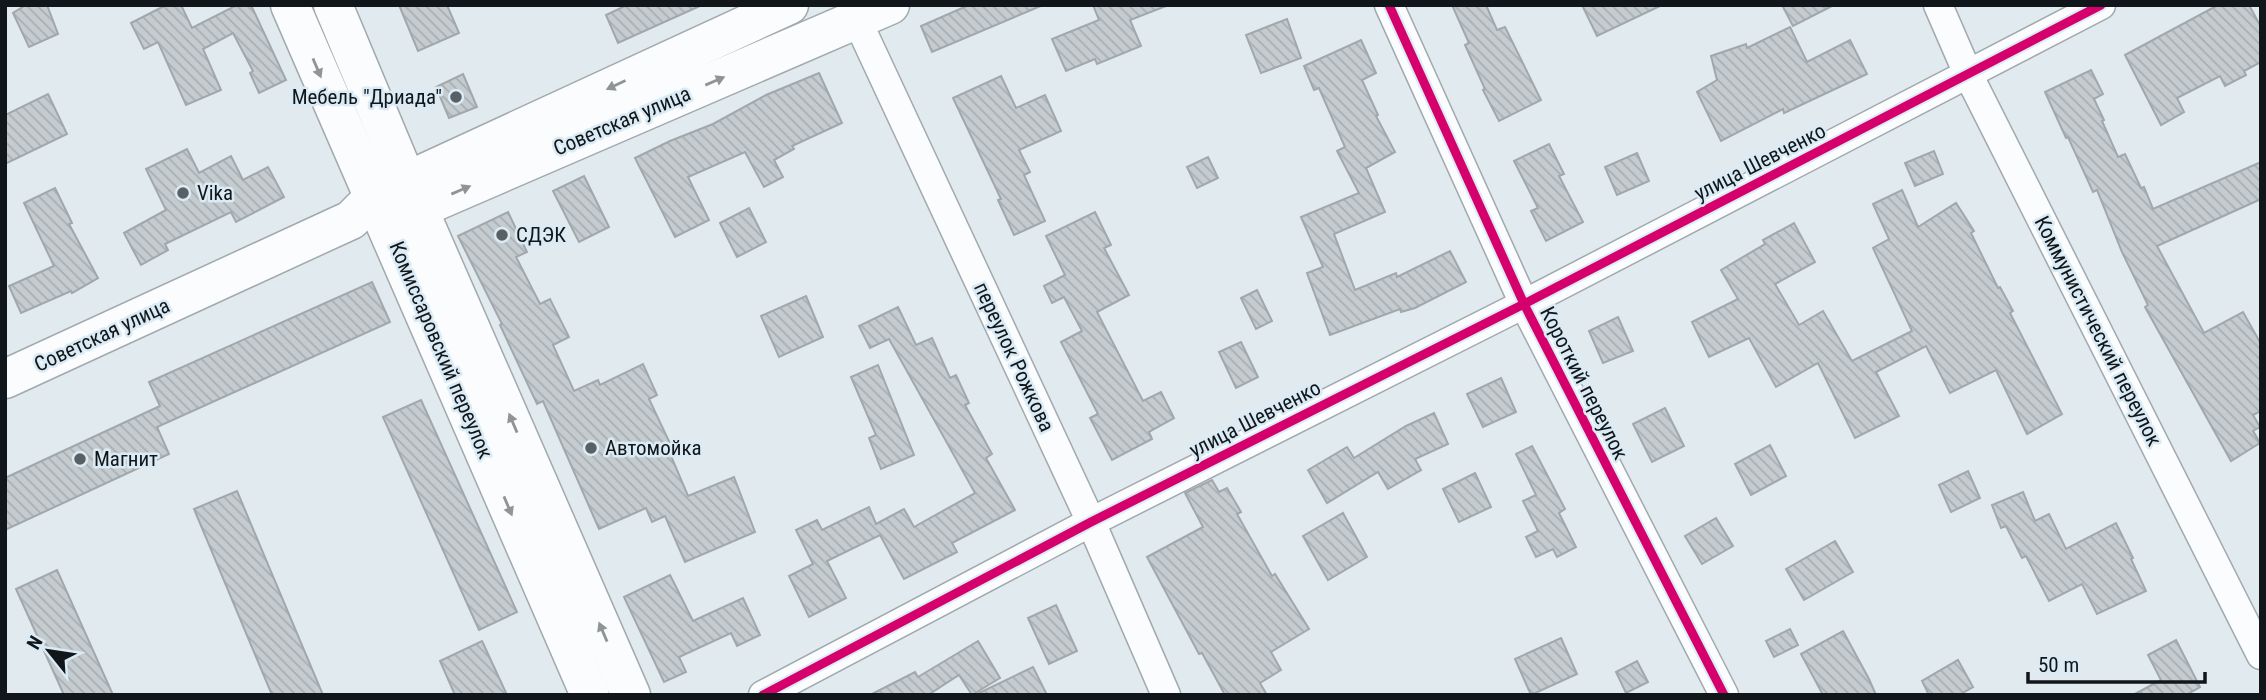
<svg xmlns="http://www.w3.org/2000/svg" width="2266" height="700" font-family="'Roboto Condensed',sans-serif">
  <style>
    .building { fill: url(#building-back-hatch); stroke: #a1a8ac; stroke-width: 2 }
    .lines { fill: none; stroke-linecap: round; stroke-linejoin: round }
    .minor-casing { stroke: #a2a9ae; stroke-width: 31 }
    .primary-casing { stroke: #a2a9ae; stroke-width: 41 }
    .minor { stroke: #fafcfd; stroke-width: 28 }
    .primary { stroke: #fafcfd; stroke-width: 38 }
    .cycleway-casing { stroke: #dbebf5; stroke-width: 13 }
    .cycleway { stroke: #d6006c; stroke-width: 9 }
    .oneway { fill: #919496 }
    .poi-dot { fill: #596064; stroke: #dbebf5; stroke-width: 2.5 }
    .labels { text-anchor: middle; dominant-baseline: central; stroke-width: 5; stroke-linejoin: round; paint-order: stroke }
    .poi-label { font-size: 21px; fill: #101619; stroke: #dbebf5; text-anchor: start }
    .street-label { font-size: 21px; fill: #101619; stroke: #dbebf5 }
  </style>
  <defs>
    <pattern id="building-back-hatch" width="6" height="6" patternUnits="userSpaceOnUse" patternTransform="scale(1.75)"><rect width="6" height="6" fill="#c5ccd0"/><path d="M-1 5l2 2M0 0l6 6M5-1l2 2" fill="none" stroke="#a8aeb2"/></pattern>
  </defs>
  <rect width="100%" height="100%" fill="#e1eaef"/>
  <!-- building -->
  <g class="building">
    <polygon points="26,5 47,5 58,34 29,47 13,13"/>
    <polygon points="166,5 181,5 192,28 237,5 251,5 286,80 259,93 250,73 253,71 233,33 203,49 221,90 186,105 158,42 144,49 131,23"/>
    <polygon points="399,5 447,5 459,33 418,51"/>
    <polygon points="627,5 702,5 618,43 606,15"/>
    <polygon points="969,5 1043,5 932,52 921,26"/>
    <polygon points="1093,5 1166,5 1166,6 1130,20 1141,46 1097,64 1095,59 1066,71 1052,39 1099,20"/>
    <polygon points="1452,5 1486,5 1497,30 1505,27 1541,100 1499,121 1483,90 1485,89 1465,45 1469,43"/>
    <polygon points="1582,5 1662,5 1597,36"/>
    <polygon points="1782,5 1834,5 1793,26"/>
    <polygon points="2218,5 2249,5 2261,27 2261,62 2244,71 2246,75 2225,86 2220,76 2177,98 2184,112 2161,125 2125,55"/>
    <polygon points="1287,19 1301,58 1261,73 1246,35"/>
    <polygon points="1790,27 1807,62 1850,40 1867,74 1784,113 1783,109 1721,141 1697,92 1717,80 1711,56 1746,44 1747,48"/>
    <polygon points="1361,40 1376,73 1362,80 1378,115 1376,116 1395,152 1366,168 1385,212 1334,234 1355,290 1396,273 1397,277 1450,251 1466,282 1415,308 1401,312 1400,309 1330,335 1307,273 1323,267 1301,217 1359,193 1337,151 1345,147 1319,88 1314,90 1304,66"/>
    <polygon points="2091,70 2103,94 2094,99 2104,120 2102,121 2118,157 2125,154 2141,188 2144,187 2153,209 2261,162 2261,199 2157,246 2204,333 2243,312 2261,344 2261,411 2253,415 2260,427 2253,431 2260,443 2231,461 2145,307 2148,305 2122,252 2097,190 2093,192 2068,137 2066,138 2045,92"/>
    <polygon points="819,73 842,123 792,146 794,149 774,160 783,177 764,187 745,152 688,177 709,220 675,237 635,158 670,141 713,124 766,95"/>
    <polygon points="463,74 477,107 449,118 436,87"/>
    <polygon points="1001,76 1016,108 1045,95 1061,131 1019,150 1030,172 1024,175 1045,221 1014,235 998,200 1001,199 953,98"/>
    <polygon points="48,94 67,134 5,164 5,115"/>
    <polygon points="1549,144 1564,174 1559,176 1583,222 1546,241 1531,211 1538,208 1514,161"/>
    <polygon points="187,149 199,173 231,156 243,180 268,167 284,197 236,222 231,212 165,244 168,250 141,265 124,233 166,210 146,169"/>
    <polygon points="1934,151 1943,174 1915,186 1905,163"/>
    <polygon points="1637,153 1649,181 1617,195 1605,167"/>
    <polygon points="1208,157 1218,178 1197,188 1187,167"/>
    <polygon points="584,176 609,227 579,242 553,191"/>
    <polygon points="55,188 72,223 69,224 98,278 72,293 71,291 21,313 9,286 54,266 24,203"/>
    <polygon points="1902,190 1918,227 1956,203 1974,231 1971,233 1998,288 2000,287 2013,311 2010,313 2062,414 2027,434 1996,370 1950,393 1926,346 1876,372 1899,416 1855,438 1818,363 1776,387 1749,338 1709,357 1692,322 1738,299 1721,270 1765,244 1763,240 1794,223 1815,262 1775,284 1799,325 1823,311 1852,361 1912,331 1873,248 1889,239 1873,204"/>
    <polygon points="749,208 766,242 737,257 720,223"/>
    <polygon points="508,212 527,252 516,257 540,304 550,299 569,337 553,345 574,391 598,380 600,385 643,364 657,395 649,399 675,454 671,456 688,496 734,477 755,532 685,562 665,516 652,522 646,508 599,529 543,401 537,404 500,325 502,324 458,236"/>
    <polygon points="1095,212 1111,245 1104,248 1129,295 1097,312 1143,401 1161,392 1174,418 1149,432 1152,439 1112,460 1090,418 1098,414 1061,342 1082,331 1064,297 1052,303 1044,286 1065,275 1046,236"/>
    <polygon points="372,282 390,322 157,427 169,454 5,530 5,478 160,406 149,382"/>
    <polygon points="1257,290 1272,321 1256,329 1241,298"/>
    <polygon points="806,296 823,337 779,357 761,316"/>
    <polygon points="898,307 916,345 932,338 950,378 956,375 969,403 965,405 992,454 986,458 1015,510 952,543 957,552 904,579 880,535 827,561 846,598 809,617 789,576 813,564 796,530 817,520 822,530 869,507 876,524 904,509 914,527 975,493 889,339 870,348 859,326"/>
    <polygon points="1618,317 1633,351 1603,363 1589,331"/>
    <polygon points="1241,342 1258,377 1236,388 1219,352"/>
    <polygon points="878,365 914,455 881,469 869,438 876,435 851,377"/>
    <polygon points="1501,378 1516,412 1483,427 1467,394"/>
    <polygon points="421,400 517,612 479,630 383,417"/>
    <polygon points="1665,408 1684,446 1652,462 1633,424"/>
    <polygon points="1434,413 1448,444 1415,459 1421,470 1388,489 1378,472 1327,503 1308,470 1347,447 1354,458 1406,426"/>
    <polygon points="1770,445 1786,476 1751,495 1735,464"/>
    <polygon points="1532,446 1565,509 1559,513 1576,547 1557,557 1553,549 1536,557 1526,537 1538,531 1523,501 1536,495 1516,454"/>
    <polygon points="1968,471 1980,498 1951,512 1939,485"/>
    <polygon points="1475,473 1491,507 1459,522 1443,489"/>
    <polygon points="1212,480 1219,492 1227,488 1241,512 1237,514 1272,576 1275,574 1309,629 1271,652 1281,670 1260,683 1267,695 1225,695 1202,653 1199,654 1147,557 1203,527 1185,493"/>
    <polygon points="237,491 323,695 272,695 194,509"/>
    <polygon points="2023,492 2035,521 2049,514 2066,549 2116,523 2133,558 2131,559 2146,591 2097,614 2082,584 2049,601 2026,556 2022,558 2006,526 2001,528 1992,505"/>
    <polygon points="1343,513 1367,557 1328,580 1303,536"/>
    <polygon points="1716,518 1733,546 1702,564 1685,536"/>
    <polygon points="1835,541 1853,572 1804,600 1786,569"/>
    <polygon points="57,570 113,695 64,695 16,589"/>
    <polygon points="670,575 693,621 743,598 760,635 737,646 731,633 679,657 686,672 664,682 624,597"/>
    <polygon points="1056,605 1077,651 1049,664 1028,618"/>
    <polygon points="1790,629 1798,645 1774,657 1766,641"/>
    <polygon points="1843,631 1869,679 1876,695 1823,695 1801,654"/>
    <polygon points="1561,638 1577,674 1531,695 1515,659"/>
    <polygon points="2176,640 2200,687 2186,695 2133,695 2161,680 2148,655"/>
    <polygon points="482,641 507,695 455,695 440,661"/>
    <polygon points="978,641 1000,678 972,695 959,675 928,695 870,695 915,672 918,677"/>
    <polygon points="1958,660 1973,687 1959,695 1929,695 1922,681"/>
    <polygon points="1637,661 1648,682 1626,693 1616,672"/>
    <polygon points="1033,667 1047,695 975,695"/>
  </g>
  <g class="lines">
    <!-- minor casing -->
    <g class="minor-casing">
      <g id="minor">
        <polyline points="1389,5 1524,304 1724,695"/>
        <polyline points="1938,5 1968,74 2261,655"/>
        <polyline points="857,20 1091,522 1166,695"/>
        <polyline points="763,695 1091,522 1524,304 2101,5"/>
      </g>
    </g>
    <!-- primary casing -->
    <g class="primary-casing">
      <g id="primary">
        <polyline points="290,5 590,695"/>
        <polyline points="333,5 418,208 631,695"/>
        <polyline points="397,218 890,5"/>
        <polyline points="5,379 351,220 374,197 407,181 789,5"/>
      </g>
    </g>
    <!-- minor -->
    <use href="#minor" class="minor"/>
    <!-- primary -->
    <use href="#primary" class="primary"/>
    <!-- cycleway casing -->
    <g class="cycleway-casing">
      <g id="cycleway">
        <polyline points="1389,5 1524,304 1724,695"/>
        <polyline points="763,695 1091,522 1524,304 2101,5"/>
      </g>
    </g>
    <!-- cycleway -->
    <use href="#cycleway" class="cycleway"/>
  </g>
  <!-- one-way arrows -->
  <defs><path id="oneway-solid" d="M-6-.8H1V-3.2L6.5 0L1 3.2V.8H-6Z" transform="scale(1.75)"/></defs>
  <g class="oneway">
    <use href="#oneway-solid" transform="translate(317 68) rotate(67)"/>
    <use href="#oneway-solid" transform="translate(715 81) rotate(-23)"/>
    <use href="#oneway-solid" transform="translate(616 85) rotate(155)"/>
    <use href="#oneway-solid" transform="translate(461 190) rotate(-23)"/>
    <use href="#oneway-solid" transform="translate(513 423) rotate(-113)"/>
    <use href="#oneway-solid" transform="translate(508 506) rotate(67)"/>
    <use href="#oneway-solid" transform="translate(603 632) rotate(-113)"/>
  </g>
  <!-- markers -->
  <g class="poi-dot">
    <circle cx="456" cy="97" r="7"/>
    <circle cx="183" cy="193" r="7"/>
    <circle cx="502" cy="235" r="7"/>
    <circle cx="591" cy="448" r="7"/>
    <circle cx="80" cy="459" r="7"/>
  </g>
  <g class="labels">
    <!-- poi labels -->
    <g class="poi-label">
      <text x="442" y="97" text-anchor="end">Мебель "Дриада"</text>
      <text x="197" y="193">Vika</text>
      <text x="516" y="235">СДЭК</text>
      <text x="605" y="448">Автомойка</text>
      <text x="94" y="459">Магнит</text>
    </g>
    <!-- street labels -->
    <g class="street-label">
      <text transform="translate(622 121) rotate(-23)">Советская улица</text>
      <text transform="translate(1760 162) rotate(-27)">улица Шевченко</text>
      <text transform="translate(2098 331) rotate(63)">Коммунистический переулок</text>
      <text transform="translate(102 335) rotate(-25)">Советская улица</text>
      <text transform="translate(441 350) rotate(67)">Комиссаровский переулок</text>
      <text transform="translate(1014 357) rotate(65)">переулок Рожкова</text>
      <text transform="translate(1584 383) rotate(63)">Короткий переулок</text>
      <text transform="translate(1255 419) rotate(-27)">улица Шевченко</text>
    </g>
  </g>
  <!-- border -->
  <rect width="2266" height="700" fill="none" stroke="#101619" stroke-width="14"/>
  <!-- north arrow -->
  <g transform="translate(49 651) rotate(300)" stroke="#dbebf5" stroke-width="5" paint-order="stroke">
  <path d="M0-5L12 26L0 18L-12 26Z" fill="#101619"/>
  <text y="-10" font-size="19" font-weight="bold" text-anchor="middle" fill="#101619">N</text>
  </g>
  <!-- scale -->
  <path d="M2028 672v10h177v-10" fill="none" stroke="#101619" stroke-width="3.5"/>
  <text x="2038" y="672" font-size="21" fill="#101619" stroke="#dbebf5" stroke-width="5" paint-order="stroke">50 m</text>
</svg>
